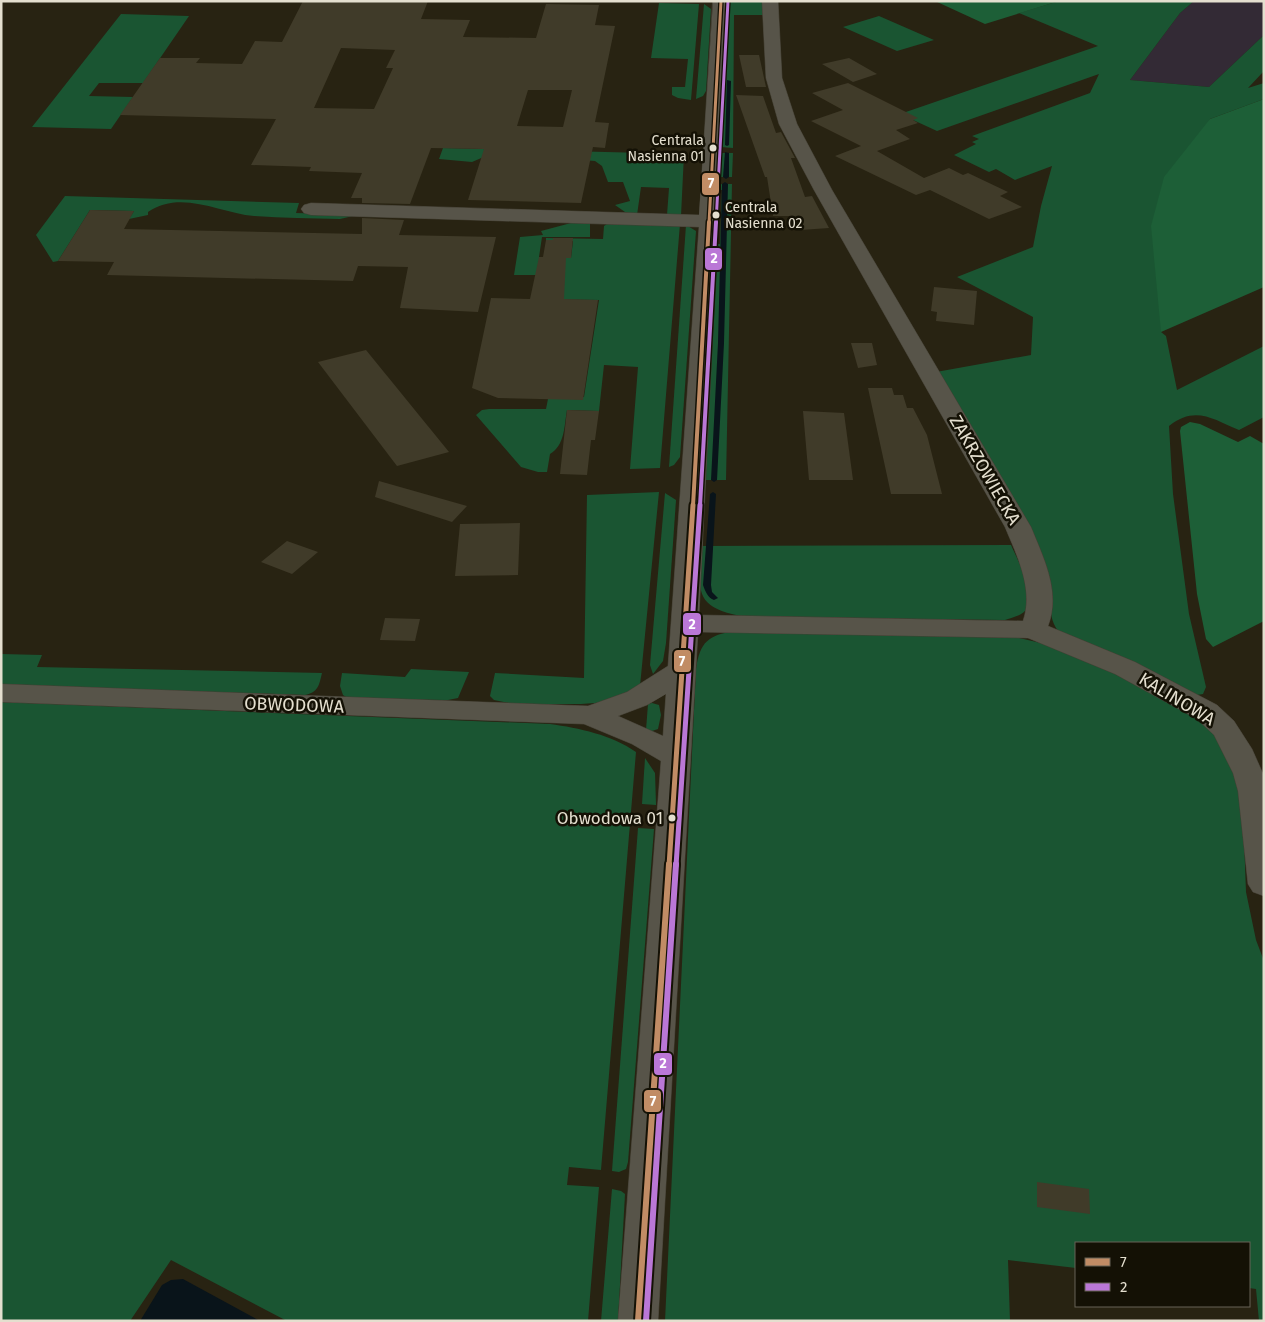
<svg xmlns="http://www.w3.org/2000/svg" width="1265" height="1322" font-family="'Fira Sans',sans-serif">
  <style>
    .commercial { fill: #332a35 }
    .green { fill: #1a5532 }
    .forest { fill: #1d5f37 }
    .water { fill: #09141a }
    .lines { fill: none; stroke-linecap: round; stroke-linejoin: round }
    .stream { fill: #09141a; fill-rule: evenodd }
    .building { fill: #403b29; fill-rule: evenodd }
    .minor-casing { stroke: #433f33; stroke-width: 1 }
    .minor { fill: #575449; fill-rule: evenodd }
    .bus-1-far3-casing { stroke: #141105; stroke-width: 5.5 }
    .bus-1-far2-casing { stroke: #141105; stroke-width: 7 }
    .bus-1-far1-casing { stroke: #141105; stroke-width: 9 }
    .bus-1-casing { stroke: #141105; stroke-width: 10 }
    .bus-2-far3-casing { stroke: #141105; stroke-width: 5.5 }
    .bus-2-far2-casing { stroke: #141105; stroke-width: 7 }
    .bus-2-far1-casing { stroke: #141105; stroke-width: 9 }
    .bus-2-casing { stroke: #141105; stroke-width: 10 }
    .bus-1-far3 { stroke: #c18c65; stroke-width: 3 }
    .bus-1-far2 { stroke: #c18c65; stroke-width: 4 }
    .bus-1-far1 { stroke: #c18c65; stroke-width: 5 }
    .bus-1 { stroke: #c18c65; stroke-width: 6 }
    .bus-2-far3 { stroke: #ba77d6; stroke-width: 3 }
    .bus-2-far2 { stroke: #ba77d6; stroke-width: 4 }
    .bus-2-far1 { stroke: #ba77d6; stroke-width: 5 }
    .bus-2 { stroke: #ba77d6; stroke-width: 6 }
    .bus-dot { fill: #e4dfcf; stroke: #141105; stroke-width: 2 }
    .labels { text-anchor: middle; dominant-baseline: central; stroke-width: 5; stroke-linejoin: round; paint-order: stroke }
    .far-bus-label { font-size: 14px; fill: #e4dfcf; stroke: #141105; text-anchor: end }
    .bus-label { font-size: 17px; fill: #e4dfcf; stroke: #141105; text-anchor: end }
    .street-label { font-size: 18px; fill: #e4dfcf; stroke: #141105 }
    .line-badge { stroke: #141105; stroke-width: 2 }
    .badge-label { font-size: 14px; text-anchor: middle; font-weight: bold; fill: #fff }
  </style>
  <rect width="100%" height="100%" fill="#282312"/>
  <!-- commercial -->
  <polygon class="commercial" points="1194,1 1264,1 1264,35 1209,87 1130,80 1180,13"/>
  <!-- green -->
  <g class="green">
    <polygon points="729,1 765,1 765,15 734,15 733,148 721,147"/>
    <path d="M1059 1H1194L1180 13 1130 80 1209 87 1264 35V71L1248 88 1264 83V99L1210 119 1161 332 1166 336 1177 390 1264 346V417L1239 430C1213 419 1195 405 1169 426L1173 494 1189 614 1206 687 1203 694 1197 695 1061 635C1052 624 1051 617 1050 604L936 372 1031 355 1033 317 957 277 1033 247 1041 206 1052 166 1015 180 996 169 989 172 954 155 976 144 972 142 979 139 972 136 1090 93 1099 74 937 131 900 114 1098 46 1019 13Z"/>
    <polygon points="659,3 699,4 691,100 678,98 672,95 672,87 685,87 688,59 651,58"/>
    <polygon points="704,4 711,9 706,91 703,96 696,99"/>
    <polygon points="121,14 189,16 143,83 99,83 89,96 133,97 111,129 32,127"/>
    <polygon points="879,16 934,40 897,51 843,27"/>
    <polygon points="443,148 684,154 681,216 667,215 669,188 641,187 637,215 625,212 615,205 630,201 623,182 608,182 602,166 595,161 493,153 472,162 439,159"/>
    <polygon points="720,153 733,153 732,177 719,177"/>
    <polygon points="722,184 732,184 726,480 705,480 715,244 720,244 722,190 719,190 719,185"/>
    <path d="M65 196 299 203 296 213 513 219 353 216 340 219C311 218 283 218 254 216 220 213 181 189 148 212V215L129 219 134 211 90 210 58 261 53 262 36 235Z"/>
    <path d="M571 223H590V237H542L539 257 571 258 573 241 546 240V238L603 239 604 226 607 224H680L660 468 630 469 638 367 604 365 599 411 567 410C564 427 565 445 550 454L547 472H538L521 467 476 415 482 410 489 409H546L548 399 584 397 599 300 535 299 538 275H514L520 237 543 235 541 231Z"/>
    <polygon points="686,225 696,231 680,457 674,465 669,467"/>
    <polygon points="659,492 640,686 608,702 581,704 514,704 494,700 490,696 495,673 584,678 587,495"/>
    <polygon points="665,493 676,500 666,643 663,661 653,674 650,665"/>
    <path d="M1011 545C1018 561 1040 599 1024 612 1019 616 1011 618 1005 620L747 617C693 608 699 593 700 546Z"/>
    <path d="M735 631 1011 636 1058 647 1122 674 1207 725 1231 759 1243 812 1246 892 1256 940 1264 961V1321H1259L1256 1289 1249 1288V1243H1076V1268L1008 1260 1010 1321H665L696 669C700 642 708 635 735 631Z"/>
    <path d="M1 654 42 655 37 667 322 673C319 686 318 692 305 695L1 685Z"/>
    <polygon points="411,669 469,672 458,698 448,700 349,699 343,695 340,686 342,673 405,677"/>
    <path d="M1 702 550 724C579 728 612 735 636 752L601 1170 569 1167 567 1185 599 1187 588 1321H287L171 1260 130 1321H1Z"/>
    <polygon points="652,703 659,705 661,715 658,729 649,732 646,730 648,704"/>
    <polygon points="645,758 655,773 656,805 642,804"/>
    <polygon points="638,828 654,829 628,1162 626,1169 619,1172 612,1171"/>
    <polygon points="612,1189 621,1191 625,1194 618,1321 601,1321"/>
  </g>
  <!-- forest -->
  <g class="forest">
    <polygon points="935,1 1059,1 985,24"/>
    <polygon points="1264,99 1264,287 1161,332 1151,226 1164,177 1210,119"/>
    <polygon points="1190,422 1200,424 1238,442 1250,436 1264,444 1264,621 1213,647 1206,639 1197,594 1180,431 1181,427"/>
  </g>
  <!-- water -->
  <polygon class="water" points="183,1279 260,1321 140,1321 162,1285 171,1280"/>
  <g class="lines">
    <!-- stream -->
    <g class="stream">
      <polygon points="727,80 731,81 729,145 727,146 725,145"/>
      <polygon points="725,152 729,153 729,177 726,179 723,177"/>
      <polygon points="725,182 728,184 724,343 717,480 714,482 711,480 718,343 722,184"/>
      <path d="M713 492 716 494 711 585 712 592 718 598 714 600C708 598 705 591 703 585L710 494Z"/>
    </g>
  </g>
  <!-- building -->
  <g class="building">
    <path d="M303 1H428L421 19 470 20 463 37 536 38 546 4 599 5 595 25 615 26 595 122 609 123 605 148 593 147 581 203 468 200 484 149 431 148 410 204 362 203V198H351L362 173 309 171 311 167 251 165 276 119 120 115 160 58H200L196 63 242 64 255 41 282 42ZM341 48 395 50 386 68H393L374 109 314 108ZM528 90H572L563 127 517 126Z"/>
    <polygon points="739,55 759,55 766,87 746,87"/>
    <polygon points="849,58 877,74 853,82 822,64"/>
    <polygon points="848,83 918,118 913,120 918,123 896,130 910,139 877,151 924,178 949,168 963,175 968,173 1008,192 1000,196 1022,207 989,219 930,190 916,195 835,156 861,146 811,121 843,110 812,93"/>
    <polygon points="736,95 763,96 776,133 781,132 795,158 791,158 805,197 812,196 829,228 801,230 793,216 773,216 767,177 765,177"/>
    <polygon points="90,210 134,211 124,229 362,234 362,218 404,220 399,235 496,237 478,312 400,308 408,267 358,266 353,281 107,275 114,262 58,261"/>
    <polygon points="553,238 573,238 571,258 566,258 564,299 598,300 583,400 498,398 472,388 491,298 530,299 539,257 543,257 546,240 553,240"/>
    <polygon points="934,287 977,291 974,325 936,321 937,312 931,311"/>
    <polygon points="851,343 872,343 877,365 858,368"/>
    <polygon points="366,350 449,452 397,466 318,362"/>
    <polygon points="868,388 892,388 894,395 903,395 907,408 913,408 927,435 942,494 891,494"/>
    <polygon points="567,410 599,411 595,440 591,440 587,475 560,474"/>
    <polygon points="803,411 844,413 853,480 809,480"/>
    <polygon points="379,481 467,506 452,522 375,497"/>
    <polygon points="520,523 518,575 455,576 460,524"/>
    <polygon points="287,541 318,552 292,574 261,562"/>
    <polygon points="385,618 420,619 415,641 380,640"/>
    <polygon points="1037,1182 1089,1189 1090,1214 1037,1207"/>
  </g>
  <g class="lines">
    <!-- minor casing -->
    <g class="minor-casing">
      <path id="minor" d="M713 1H729L699 615 1023 621C1034 589 1017 556 1005 527L814 190 779 124 766 78 762 1H778L782 78 797 124 832 190 1031 527C1044 559 1061 592 1048 626L1135 662 1217 705 1234 721 1252 749 1264 776V896L1253 892 1248 884 1238 791 1233 773 1214 735 1197 719 1115 674 1028 638 698 632 658 1321H618L661 761 632 744 584 724 1 702V684L588 706 627 692 668 666 699 227 311 215 304 213 301 209 304 205 311 203 699 215ZM666 694 663 736 618 716 647 705Z"/>
    </g>
    <!-- minor -->
    <use href="#minor" class="minor"/>
    <!-- bus-1-far3 casing -->
    <g class="bus-1-far3-casing">
      <polyline id="bus-1-far3" points="709,223 721,1"/>
    </g>
    <!-- bus-1-far2 casing -->
    <g class="bus-1-far2-casing">
      <polyline id="bus-1-far2" points="693,506 709,222"/>
    </g>
    <!-- bus-1-far1 casing -->
    <g class="bus-1-far1-casing">
      <polyline id="bus-1-far1" points="669,866 693,505"/>
    </g>
    <!-- bus-1 casing -->
    <g class="bus-1-casing">
      <polyline id="bus-1" points="638,1321 669,864"/>
    </g>
    <!-- bus-2-far3 casing -->
    <g class="bus-2-far3-casing">
      <polyline id="bus-2-far3" points="716,223 728,1"/>
    </g>
    <!-- bus-2-far2 casing -->
    <g class="bus-2-far2-casing">
      <polyline id="bus-2-far2" points="700,506 716,222"/>
    </g>
    <!-- bus-2-far1 casing -->
    <g class="bus-2-far1-casing">
      <polyline id="bus-2-far1" points="676,866 700,505"/>
    </g>
    <!-- bus-2 casing -->
    <g class="bus-2-casing">
      <polyline id="bus-2" points="646,1321 676,864"/>
    </g>
    <!-- bus-1-far3 -->
    <use href="#bus-1-far3" class="bus-1-far3"/>
    <!-- bus-1-far2 -->
    <use href="#bus-1-far2" class="bus-1-far2"/>
    <!-- bus-1-far1 -->
    <use href="#bus-1-far1" class="bus-1-far1"/>
    <!-- bus-1 -->
    <use href="#bus-1" class="bus-1"/>
    <!-- bus-2-far3 -->
    <use href="#bus-2-far3" class="bus-2-far3"/>
    <!-- bus-2-far2 -->
    <use href="#bus-2-far2" class="bus-2-far2"/>
    <!-- bus-2-far1 -->
    <use href="#bus-2-far1" class="bus-2-far1"/>
    <!-- bus-2 -->
    <use href="#bus-2" class="bus-2"/>
  </g>
  <!-- markers -->
  <g class="bus-dot">
    <circle cx="713" cy="148" r="4.5"/>
    <circle cx="716" cy="215" r="4.5"/>
    <circle cx="672" cy="818" r="4.5"/>
  </g>
  <g class="labels">
    <!-- far-bus labels -->
    <g class="far-bus-label">
      <text x="704" y="140">Centrala<tspan x="704" dy="16">Nasienna 01</tspan></text>
      <text x="725" y="207" text-anchor="start">Centrala<tspan x="725" dy="16">Nasienna 02</tspan></text>
    </g>
    <!-- bus labels -->
    <g class="bus-label">
      <text x="663" y="818">Obwodowa 01</text>
    </g>
    <!-- street labels -->
    <g class="street-label">
      <text transform="translate(985 470) rotate(60)">ZAKRZOWIECKA</text>
      <text transform="translate(1177 699) rotate(31)">KALINOWA</text>
      <text transform="translate(294 705) rotate(2)">OBWODOWA</text>
    </g>
  </g>
  <g class="line-badge">
    <rect x="701" y="172" width="19" height="24" rx="5" fill="#c18c65"/>
    <rect x="704" y="247" width="19" height="24" rx="5" fill="#ba77d6"/>
    <rect x="682" y="612" width="20" height="24" rx="5" fill="#ba77d6"/>
    <rect x="673" y="649" width="19" height="24" rx="5" fill="#c18c65"/>
    <rect x="653" y="1052" width="20" height="24" rx="5" fill="#ba77d6"/>
    <rect x="643" y="1089" width="19" height="24" rx="5" fill="#c18c65"/>
  </g>
  <g class="badge-label">
    <text x="711" y="188">7</text>
    <text x="714" y="263">2</text>
    <text x="692" y="629">2</text>
    <text x="682" y="666">7</text>
    <text x="663" y="1068">2</text>
    <text x="653" y="1106">7</text>
  </g>
  <!-- border -->
  <rect width="1265" height="1322" fill="none" stroke="#e4dfcf" stroke-width="5"/>
  <!-- legend -->
  <rect x="1075" y="1242" width="175" height="65" fill="#141105" stroke="#676356"/>
  <rect x="1085" y="1258" width="25" height="8" fill="#c18c65" stroke="#676356"/>
  <text x="1120" y="1267" font-size="15" fill="#e4dfcf">7</text>
  <rect x="1085" y="1283" width="25" height="8" fill="#ba77d6" stroke="#676356"/>
  <text x="1120" y="1292" font-size="15" fill="#e4dfcf">2</text>
</svg>
